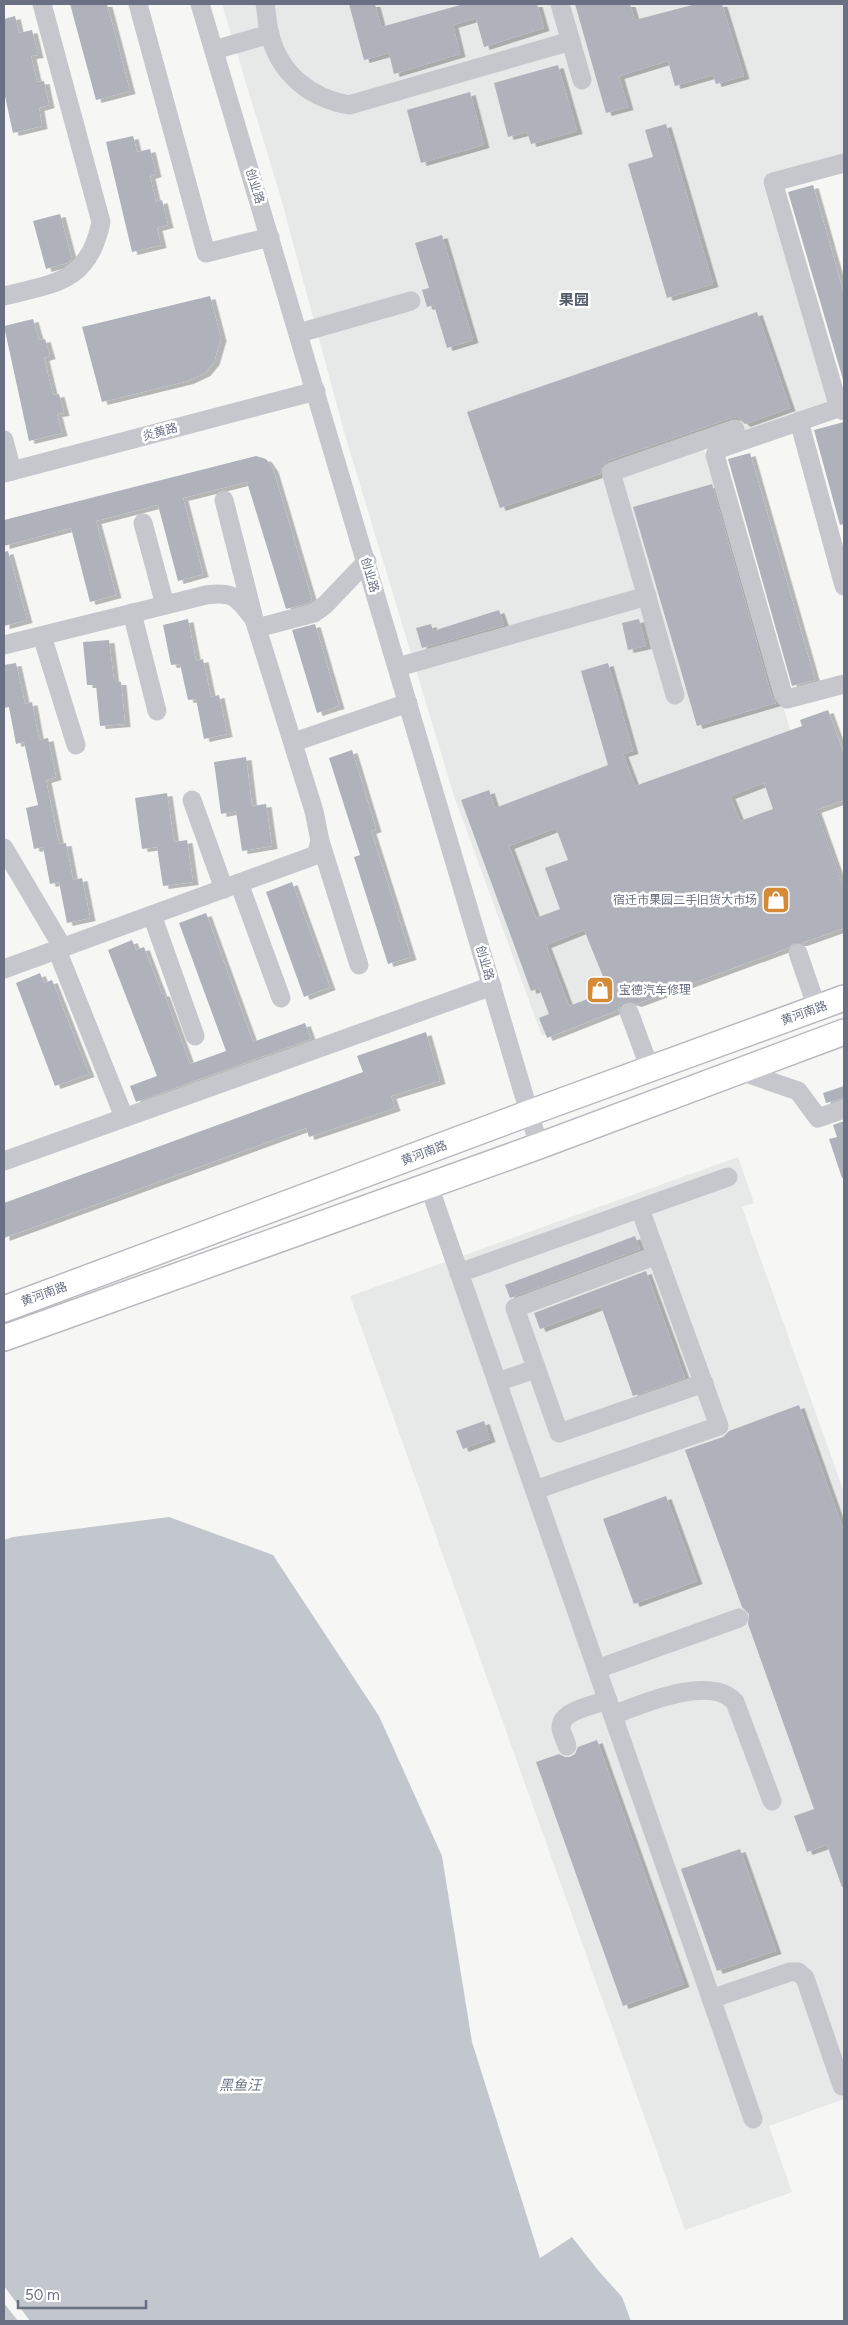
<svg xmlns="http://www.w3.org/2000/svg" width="848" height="2325" font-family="Figtree,'Noto Sans SC',sans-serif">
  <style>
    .built { fill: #e7e8e8 }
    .water { fill: #c2c7ce }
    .building { fill: #afb2ba; fill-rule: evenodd; filter: url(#shadow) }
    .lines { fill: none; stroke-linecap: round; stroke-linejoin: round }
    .major-casing { stroke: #b9babf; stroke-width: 28 }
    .minor { stroke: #c6c7cc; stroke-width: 19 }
    .major { stroke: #fff; stroke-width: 25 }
    .labels { text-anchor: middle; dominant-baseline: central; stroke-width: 5; stroke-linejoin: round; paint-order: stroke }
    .street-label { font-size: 12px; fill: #697083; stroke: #fff }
    .poi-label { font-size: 12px; fill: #697083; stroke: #fff; text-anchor: end }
    .water-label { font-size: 14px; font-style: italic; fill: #697685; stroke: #fff }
    .quarter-label { font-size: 15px; font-weight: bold; fill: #565b69; stroke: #fff }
  </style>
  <defs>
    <filter id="shadow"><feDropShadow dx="5.5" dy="3" stdDeviation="0" flood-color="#0004"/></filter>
  </defs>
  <rect width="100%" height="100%" fill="#f6f7f5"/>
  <!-- built -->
  <g class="built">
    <polygon points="222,4 844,4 844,158 762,180 828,401 703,446 789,726 844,886 844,924 542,1036 454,796 345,435 280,195"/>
    <polygon points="738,1157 754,1203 742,1207 844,1492 844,2099 769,2126 792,2192 685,2230 350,1296"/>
  </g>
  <!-- water -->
  <g class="water">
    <polygon points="169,1517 273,1555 379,1716 442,1856 472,2042 540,2258 572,2237 597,2269 622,2297 631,2321 30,2321 4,2286 4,1540 13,1537"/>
    <polygon points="4,2303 18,2321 4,2321"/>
  </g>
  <!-- building -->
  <g class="building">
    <polygon points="70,4 107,4 130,91 96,100"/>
    <polygon points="349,4 375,4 381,27 464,4 537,4 544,28 484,47 476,18 453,25 460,54 394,74 389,53 364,60"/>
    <polygon points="575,4 630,4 635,20 696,4 722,4 744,76 716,84 713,75 675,86 668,61 619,76 628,107 606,113"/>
    <polygon points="15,16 19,33 32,30 38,55 31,56 37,82 44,81 49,105 39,108 42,126 13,133 4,92 4,19"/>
    <polygon points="558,65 577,131 531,144 527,132 508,137 494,83"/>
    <polygon points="470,92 484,145 421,163 407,110"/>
    <polygon points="666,124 713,284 667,298 628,164 653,157 645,130"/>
    <polygon points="133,136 137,152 150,149 156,174 150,176 156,202 162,200 168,225 157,228 161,245 132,252 106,142"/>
    <polygon points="813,185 844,294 844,383 788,192"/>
    <polygon points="60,214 72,259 67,263 46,269 33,221"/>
    <polygon points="442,235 473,340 447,348 434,305 427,307 422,290 429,288 415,243"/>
    <polygon points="210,296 221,338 214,362 205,373 188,381 102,402 82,327"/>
    <polygon points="757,312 790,408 745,424 738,418 731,418 607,461 602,465 600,474 500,508 467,412"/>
    <polygon points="33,319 39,340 45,339 50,356 44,358 53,395 59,394 64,413 57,414 62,433 29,441 4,326"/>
    <polygon points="844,422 844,524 840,525 814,430"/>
    <polygon points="750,453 815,680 792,686 728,459"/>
    <polygon points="256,456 266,459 273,469 312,600 309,603 286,609 247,482 183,498 203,574 178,581 158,505 96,521 116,595 90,602 71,528 4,546 4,520"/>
    <polygon points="712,484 772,697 776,703 697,726 633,507"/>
    <polygon points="8,551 27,620 4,626 4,552"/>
    <polygon points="499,610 504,625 422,648 416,628 431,624 433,631"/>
    <polygon points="188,619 196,661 203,659 211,697 219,695 227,734 204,739 196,699 188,700 180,664 171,665 163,625"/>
    <polygon points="639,619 646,646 628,650 622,623"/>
    <polygon points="315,624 339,706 317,713 292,630"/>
    <polygon points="109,640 114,682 121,682 125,724 100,726 96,685 87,685 83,642"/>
    <polygon points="16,663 25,704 32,702 39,740 48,738 56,777 46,780 59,844 66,843 73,880 82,878 90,918 67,923 59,882 50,884 43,847 34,849 26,808 38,805 24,742 16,744 9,707 4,708 4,665"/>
    <path d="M608 663 633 751 623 754 635 786 802 726 800 720 828 710 844 754V800L816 810 844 889V928L802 943H794L788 948 636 1004 626 1001 620 1005 618 1010 547 1038 539 1018 549 1014 539 988 531 991 461 800 489 790 495 808 608 765 581 671ZM764 783 773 809 740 821 730 796ZM556 828 568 860 545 868 560 909 536 918 509 846ZM584 930 609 991 569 1006 546 945Z"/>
    <polygon points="352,750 376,829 371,831 411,957 388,964 354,857 360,855 329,758"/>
    <polygon points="246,757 252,806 266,804 272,846 242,851 236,811 221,814 214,762"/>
    <polygon points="167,793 174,842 187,840 193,882 163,886 157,847 142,849 135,798"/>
    <polygon points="292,882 330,987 304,997 266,892"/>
    <polygon points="206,913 253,1042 305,1023 311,1039 136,1102 130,1086 157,1076 108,950 132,940 136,950 144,947 162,994 164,993 190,1064 226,1051 179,923"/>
    <polygon points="40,973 44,983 52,980 89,1074 55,1086 16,983"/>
    <polygon points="426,1032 440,1081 391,1096 395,1108 309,1137 306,1128 4,1238 4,1203 363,1072 357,1056"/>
    <polygon points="844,1086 844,1098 826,1103 823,1093"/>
    <polygon points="844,1121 844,1178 842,1178 829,1139 837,1137 833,1125"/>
    <polygon points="635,1236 640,1249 510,1298 505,1285"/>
    <polygon points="646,1271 685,1378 633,1396 601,1306 540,1329 534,1313"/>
    <polygon points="799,1405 844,1532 844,1887 842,1887 827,1845 807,1852 794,1816 814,1809 748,1624 749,1614 742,1607 685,1450 723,1437 729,1431"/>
    <polygon points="484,1421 490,1439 463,1449 456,1431"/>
    <polygon points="666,1496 697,1581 634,1604 603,1519"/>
    <polygon points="597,1740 684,1984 623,2006 536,1762 559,1754 565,1757 570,1757 575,1754 578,1747"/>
    <polygon points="740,1849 776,1951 717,1971 681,1869"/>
  </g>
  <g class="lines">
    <!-- major casing -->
    <g class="major-casing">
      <g id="major">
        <polyline points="4,1309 529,1113 844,998"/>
        <polyline points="4,1338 539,1146 844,1032"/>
      </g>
    </g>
    <!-- minor -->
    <g class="minor">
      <polyline points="138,4 206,253 270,237"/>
      <polyline points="200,4 539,1146"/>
      <path d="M265 4C267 14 267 25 270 35 280 74 310 98 349 105L571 41"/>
      <polyline points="560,4 582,80"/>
      <polyline points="214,50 270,34"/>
      <polyline points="844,163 773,182 839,408 844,411"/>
      <path d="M4 296C56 283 89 282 101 222L42 4"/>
      <polyline points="299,333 411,301"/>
      <polyline points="844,406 719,449 715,455 783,694 787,699 844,684"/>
      <polyline points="799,421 844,586"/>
      <polyline points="4,440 12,471"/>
      <polyline points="4,473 316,391"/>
      <polyline points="224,500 253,615"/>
      <polyline points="143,523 165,605"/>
      <polyline points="132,613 157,711"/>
      <polyline points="257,628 314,613 325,605 367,561"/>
      <polyline points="42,636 76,745"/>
      <path d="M4 645 206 595C234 591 237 597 254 619L314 811 320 841 316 855 4 969"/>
      <polyline points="398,667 647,596"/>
      <polyline points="675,695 611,472 735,429"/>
      <polyline points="294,742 408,703"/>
      <polyline points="192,800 224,889"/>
      <polyline points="320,841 359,965"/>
      <polyline points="4,848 63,948"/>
      <polyline points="239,883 281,998"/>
      <polyline points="152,915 195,1036"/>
      <polyline points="57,950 124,1117"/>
      <polyline points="798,953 817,1008"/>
      <polyline points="629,1012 650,1069"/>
      <polyline points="740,1071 798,1091 818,1118 844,1109"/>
      <polyline points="4,1161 492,986"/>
      <polyline points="429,1186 753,2119"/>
      <polyline points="657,1255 515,1308 559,1433 704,1383"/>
      <polyline points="459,1273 728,1177"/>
      <polyline points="497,1382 536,1369"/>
      <polyline points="535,1490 719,1426 640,1209"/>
      <polyline points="597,1669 739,1618"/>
      <path d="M613 1715C642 1704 711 1674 735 1702L772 1801"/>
      <path d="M567 1746C566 1741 561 1733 561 1727 561 1710 595 1705 608 1700"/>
      <polyline points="711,1999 790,1972 798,1972 805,1978 842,2086"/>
    </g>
    <!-- major -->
    <use href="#major" class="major"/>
  </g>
  <!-- icons -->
  <defs>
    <g id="shop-square" transform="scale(1.4375)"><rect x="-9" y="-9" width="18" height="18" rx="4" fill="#d58a37" stroke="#fff"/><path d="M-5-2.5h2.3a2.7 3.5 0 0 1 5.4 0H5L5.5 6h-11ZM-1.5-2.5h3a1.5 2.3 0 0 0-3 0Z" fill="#fff"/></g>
  </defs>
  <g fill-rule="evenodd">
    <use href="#shop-square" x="776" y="900"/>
    <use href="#shop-square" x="600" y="990"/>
  </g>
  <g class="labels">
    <!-- street labels -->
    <g class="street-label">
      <text transform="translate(255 186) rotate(73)">创业路</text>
      <text transform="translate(160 432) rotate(-15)">炎黄路</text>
      <text transform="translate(370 575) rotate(74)">创业路</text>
      <text transform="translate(485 963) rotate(74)">创业路</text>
      <text transform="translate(804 1013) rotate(-20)">黄河南路</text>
      <text transform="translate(424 1153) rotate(-21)">黄河南路</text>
      <text transform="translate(44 1294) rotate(-20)">黄河南路</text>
    </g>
    <!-- poi labels -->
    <g class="poi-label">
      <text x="757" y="900">宿迁市果园二手旧货大市场</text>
      <text x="619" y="990" text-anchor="start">宝德汽车修理</text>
    </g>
    <!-- water labels -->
    <g class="water-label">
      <text x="240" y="2085">黑鱼汪</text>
    </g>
    <!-- quarter labels -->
    <g class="quarter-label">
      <text x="574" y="300">果园</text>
    </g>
  </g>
  <!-- border -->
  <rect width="848" height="2325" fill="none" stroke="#697083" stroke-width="10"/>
  <!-- scale -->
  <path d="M18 2300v8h128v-8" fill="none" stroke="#697083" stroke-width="2.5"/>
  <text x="25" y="2300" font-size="15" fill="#697083" stroke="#ffffff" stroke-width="4" paint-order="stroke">50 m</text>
</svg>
